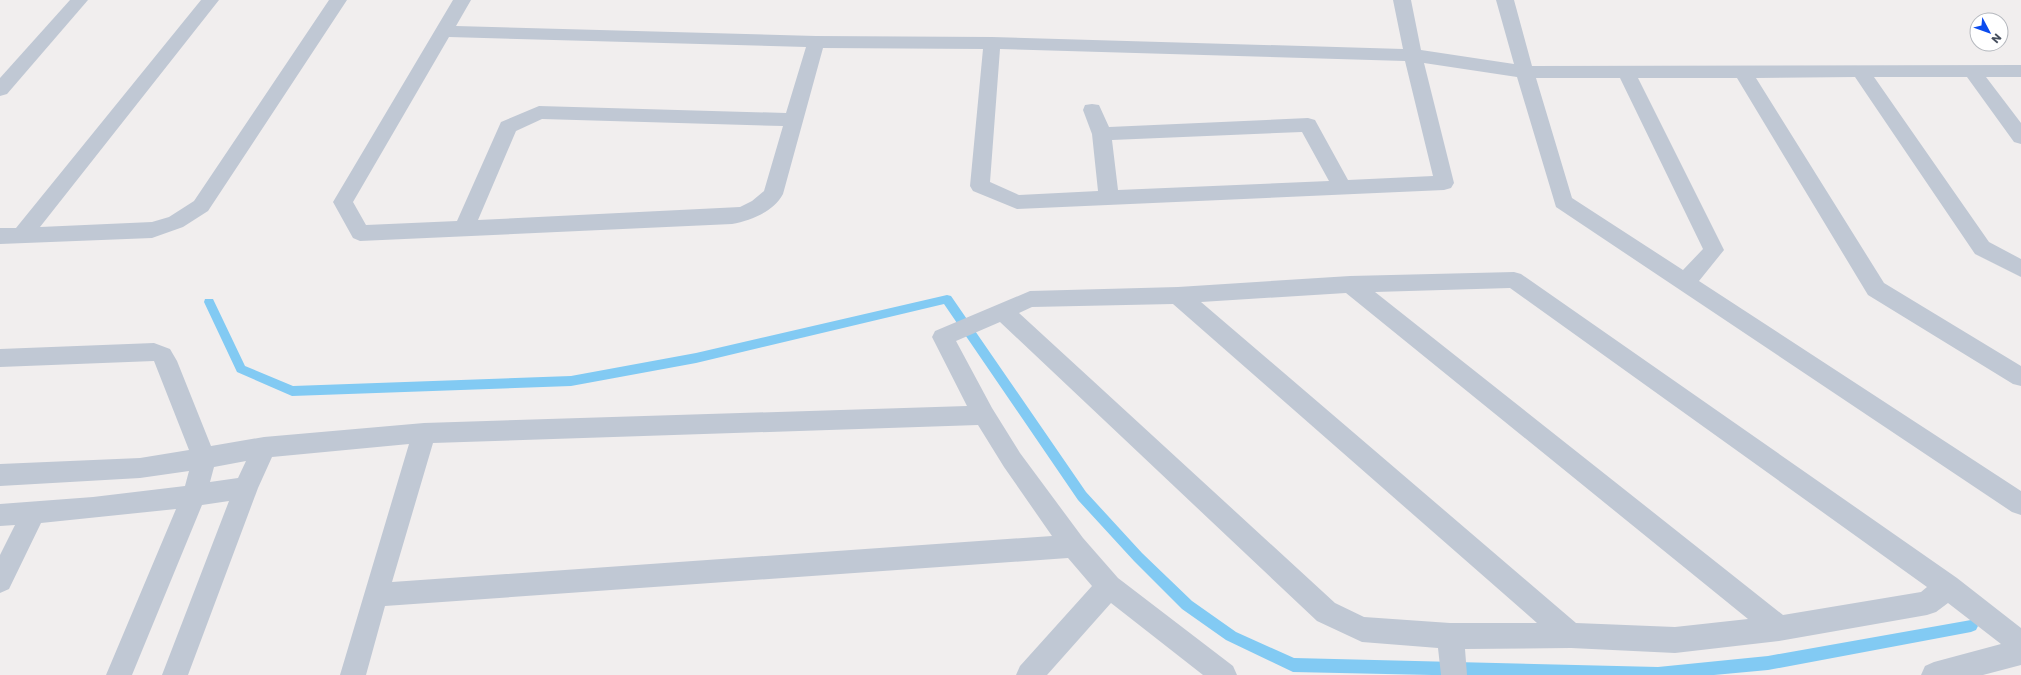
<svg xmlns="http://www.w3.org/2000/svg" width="2021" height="675" font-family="Poppins,sans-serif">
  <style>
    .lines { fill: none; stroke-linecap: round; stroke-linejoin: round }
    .stream { fill: #82caf3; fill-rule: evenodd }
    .minor { fill: #c0c8d4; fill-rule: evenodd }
  </style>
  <rect width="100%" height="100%" fill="#f1eeee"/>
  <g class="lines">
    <!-- stream -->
    <polygon class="stream" points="947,295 951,296 1086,492 1142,553 1192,601 1236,632 1294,658 1658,667 1768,656 1971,620 1976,622 1978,626 1976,630 1971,632 1768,670 1714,675 1432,675 1293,672 1226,640 1182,609 1134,561 1078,500 944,304 696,363 571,386 292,396 237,372 204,302 205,299 213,299 245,366 293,386 571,376 696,353"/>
    <!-- minor -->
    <g class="minor">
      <polygon points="70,0 88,0 7,94 0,96 0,78"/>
      <polygon points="201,0 219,0 40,227 152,222 169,217 194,201 329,0 347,0 208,211 183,227 152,238 0,244 0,228 16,228"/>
      <path d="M453 0H471L456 26 816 36 992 37 1403 49 1393 0H1411L1421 50 1514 64 1496 0H1514L1532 66 2021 65V77H1986L2021 123V144L2014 142 1967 77H1874L1989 242 2021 259V277L1975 254 1855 77 1756 78 1884 283 2021 366V386L2013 384 1868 295 1737 78H1638L1724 250 1699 281 2021 491V515L2012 512 1556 207 1517 77 1424 63 1454 183 1451 188 1444 190 1017 209 973 191 970 186 983 49 823 48 783 194C773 212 752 220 732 224L360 241 353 238 333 202ZM449 37 806 47 786 113 539 106 501 122 457 221 366 225 353 202ZM1000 49 1405 61 1433 176 1348 180 1315 120 1308 118 1109 127 1099 105 1092 104 1085 105 1083 110 1092 134 1098 191 1019 195 990 182ZM1536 78H1620L1703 249 1683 270 1572 198ZM542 119 783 126 764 191 752 201 740 207 478 220 516 131ZM1302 132 1329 181 1118 190 1112 140Z"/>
      <path d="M1514 272 1521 274 1957 578 2021 628V665L1983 675H1921L1925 666 1934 662 2001 644 1948 603 1936 612 1927 615 1779 641 1675 653 1571 648 1465 649 1467 675H1441L1438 648 1362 642 1317 621 1000 322 956 341 992 408 1020 453 1083 538 1118 578 1233 666 1237 675H1203L1111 603 1047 675H1016L1020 666 1092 586 1068 558 385 606 366 675H340L409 444 272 457 258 488 188 675H162L229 501 202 505 132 675H106L176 509 41 523 9 589 0 593V555L15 525 0 526V504L93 497 185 486 189 471 140 478 0 486V464L140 458 189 450 154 361 0 367V349L154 343 170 349 177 361 211 446 264 437 424 423 967 406 932 337 935 331 1030 291 1178 287 1350 276ZM1510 288 1927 587 1921 592 1783 615 1375 292ZM1346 293 1748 619 1675 627 1576 623 1201 302ZM1173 304 1537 623H1450L1364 617 1335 603 1019 313 1032 307ZM978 425 1004 467 1052 536 392 582 433 443ZM246 461 238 478 210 482 214 467Z"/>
    </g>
  </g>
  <!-- north arrow -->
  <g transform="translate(1989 32) rotate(131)"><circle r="19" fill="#ffffff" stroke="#b5b8be"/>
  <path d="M0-3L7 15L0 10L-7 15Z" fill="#0b4bee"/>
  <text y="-6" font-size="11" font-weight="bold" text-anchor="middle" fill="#454e5d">N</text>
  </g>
</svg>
